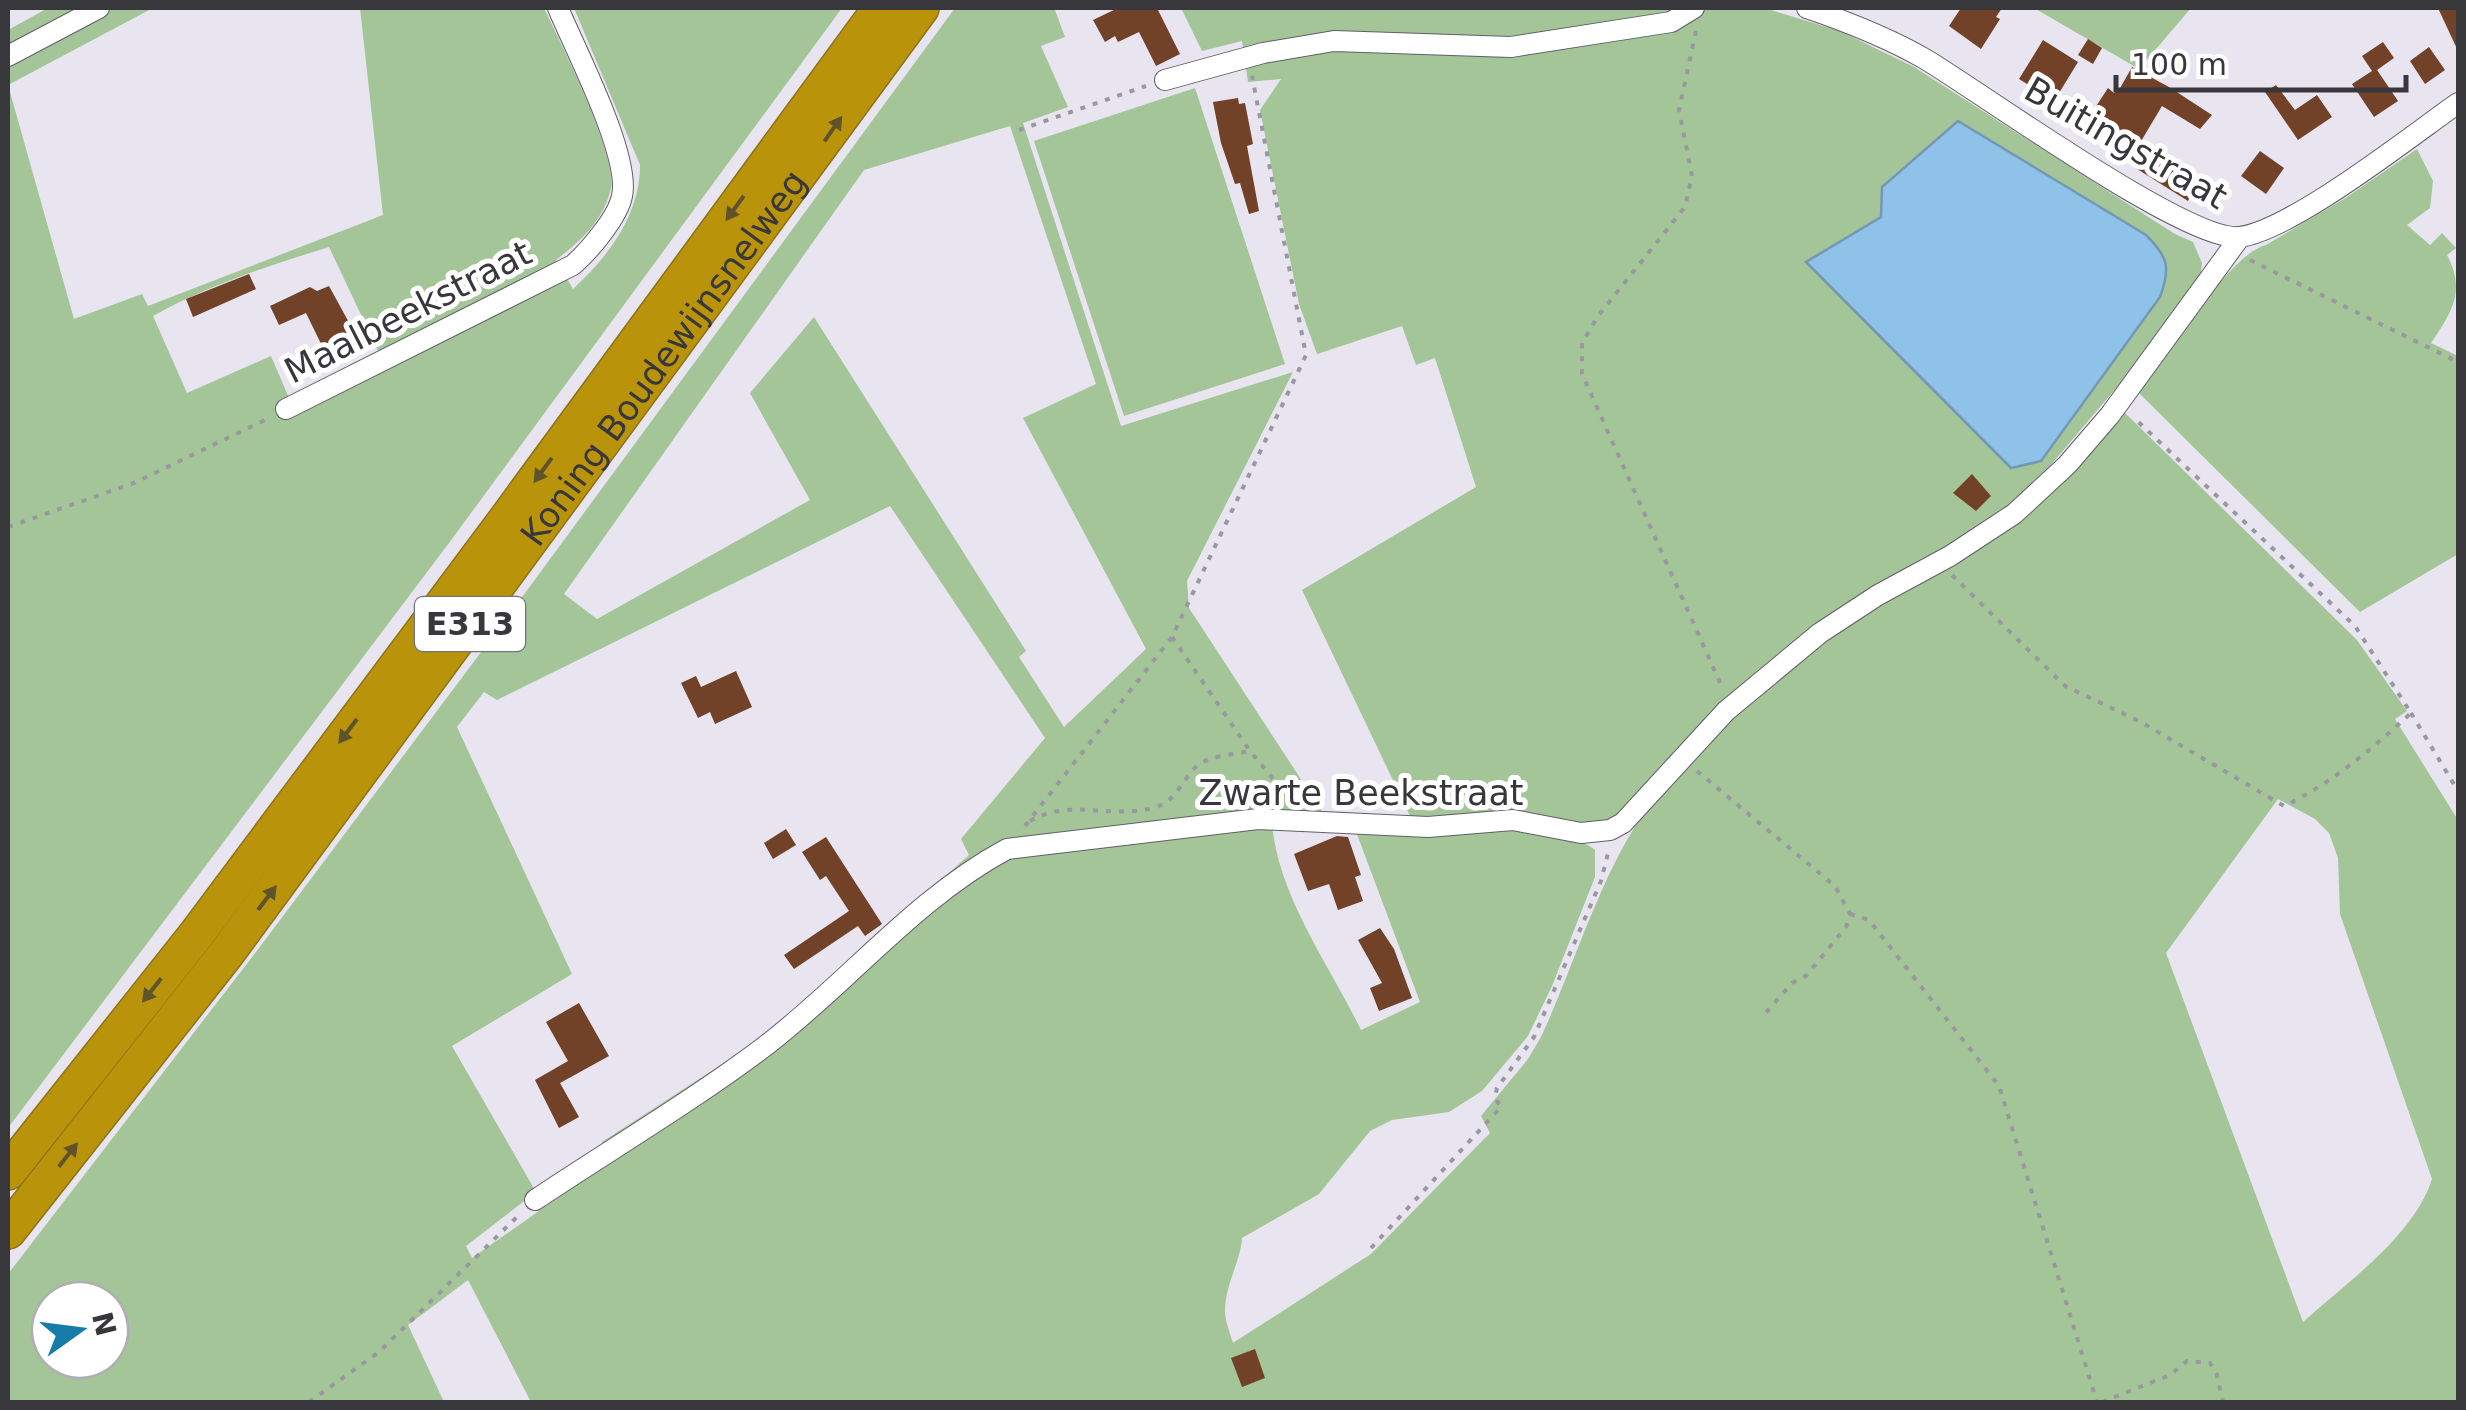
<svg xmlns="http://www.w3.org/2000/svg" width="2466" height="1410" font-family="'DejaVu Sans',sans-serif">
  <style>
    .green { fill: #a3c598; fill-rule: evenodd }
    .water { fill: #8ec2e8; stroke: #7498b4; stroke-width: 2.5 }
    .building { fill: #714128 }
    .lines { fill: none; stroke-linecap: round; stroke-linejoin: round }
    .street-casing { stroke: #615e68; stroke-width: 22 }
    .highway-casing { stroke: #8c731a; stroke-width: 38 }
    .path { stroke: #99979f; stroke-width: 4; stroke-dasharray: 5 8; stroke-linecap: butt }
    .street { stroke: #fff; stroke-width: 20 }
    .highway { stroke: #b99309; stroke-width: 35 }
    .oneway { fill: #5f532c }
    .labels { text-anchor: middle; dominant-baseline: central; stroke-width: 10; stroke-linejoin: round; paint-order: stroke }
    .shield { fill: #fff; stroke: #747376; stroke-width: 2.5 }
    .shield-label { font-size: 32px; font-weight: bold; fill: #38373b }
    .street-label { font-size: 35px; fill: #38373b; stroke: #fff }
  </style>
  <rect width="100%" height="100%" fill="#e8e5f0"/>
  <!-- green -->
  <g class="green">
    <path d="M48 8H153L8 85 74 319 142 294 148 306 383 215 360 8H544C560 42 618 156 611 188 604 220 581 241 556 260L573 289C608 257 640 215 640 165L574 8H842L449 543 8 1128V30ZM329 247 380 355 289 398 271 356 187 393 153 316C209 285 268 266 329 247Z"/>
    <path d="M955 8H1057L1055 10 1065 37 1041 46 1068 107 1023 123 1121 426 1293 372 1187 581 1189 608 1325 816 1272 824C1279 898 1329 964 1361 1030L1420 1002 1355 829C1404 828 1560 820 1595 850V877L1552 986 1528 1036 1482 1091 1449 1112 1392 1120 1370 1131 1319 1194 1242 1238C1240 1263 1225 1285 1225 1311 1225 1321 1230 1333 1233 1343L1371 1254 1490 1133 1481 1116 1528 1059 1541 1037C1572 970 1596 890 1634 828 1653 798 1678 773 1703 747 1772 676 1852 615 1941 571L2123 411 2357 640 2407 711 2395 719 2458 820V1402H531L468 1280 408 1325 444 1402H8V1274L259 948 506 619ZM1010 126 1096 384 1023 418 1146 649 1064 727 1019 657 1026 651 814 317 750 393 810 500 597 619 564 594 864 170ZM890 506 1045 738 961 839 969 855 773 1031 602 1142 613 1159 472 1258 466 1246 536 1192 452 1046 572 974 457 727 484 692 497 700ZM2278 799 2315 819 2329 833 2338 858 2340 914 2432 1179C2414 1236 2346 1283 2303 1322L2166 953ZM50 1300H110V1360H50Z"/>
    <path d="M1181 8H1764L1840 31 1914 67 2175 234 2193 242 2202 263 2200 279 2166 329 2028 492 1972 536 1862 596 1614 820 1595 827 1413 822 1302 590 1476 487 1435 358 1416 365 1402 326 1317 354 1299 304 1260 110 1281 79 1248 82 1242 41 1202 51ZM1881 216 2165 283 2160 297 2041 460 1806 262Z"/>
    <polygon points="2034,8 2191,8 2139,69"/>
    <polygon points="1195,88 1285,364 1124,416 1034,141"/>
    <path d="M2417 149 2433 181 2430 208 2407 225 2430 245 2442 233 2456 248 2447 255C2466 291 2452 312 2431 343L2458 356V554L2360 612 2139 393C2164 359 2229 254 2266 245L2344 199Z"/>
  </g>
  <!-- water -->
  <path class="water" d="M1958 121 2146 235C2168 257 2171 267 2160 297L2041 461 2011 468 1806 262 1881 217 1882 187Z"/>
  <!-- building -->
  <g class="building">
    <polygon points="1118,8 1157,8 1180,54 1156,66 1139,32 1118,42 1115,36 1105,42 1093,20"/>
    <polygon points="1961,8 2002,8 1996,17 2000,19 1981,49 1949,26"/>
    <polygon points="2438,8 2458,8 2458,51"/>
    <polygon points="2088,39 2102,48 2093,64 2078,55"/>
    <polygon points="2043,40 2078,62 2056,98 2034,84 2032,87 2019,79"/>
    <polygon points="2383,42 2394,58 2377,70 2398,101 2374,117 2352,84 2372,71 2362,56"/>
    <polygon points="2429,47 2445,70 2425,84 2410,61"/>
    <polygon points="2132,67 2169,87 2212,115 2200,129 2162,106 2137,148 2089,117 2108,88 2114,93 2119,90"/>
    <polygon points="2276,85 2295,110 2317,95 2332,117 2298,140 2265,92"/>
    <polygon points="1238,98 1239,104 1245,103 1253,144 1247,146 1259,211 1249,214 1240,183 1235,184 1221,143 1213,102"/>
    <polygon points="2148,145 2201,179 2188,201 2134,167"/>
    <polygon points="2260,151 2284,168 2266,194 2241,176"/>
    <polygon points="249,274 256,289 193,317 186,299"/>
    <polygon points="329,286 358,339 326,354 306,313 279,325 270,306 310,287 317,291"/>
    <polygon points="1972,474 1991,496 1976,511 1953,493"/>
    <polygon points="736,671 752,707 715,724 710,712 698,718 681,683 696,676 701,687"/>
    <polygon points="786,829 796,845 773,859 764,843"/>
    <polygon points="1337,836 1348,837 1361,875 1355,877 1363,901 1338,910 1329,884 1308,891 1294,854"/>
    <polygon points="826,837 882,924 865,936 858,926 794,969 784,955 849,911 826,876 820,880 802,852"/>
    <polygon points="1380,928 1394,949 1412,998 1379,1011 1370,988 1382,983 1358,940"/>
    <polygon points="579,1003 609,1056 560,1083 579,1117 559,1128 535,1080 568,1061 546,1022"/>
    <polygon points="1255,1349 1265,1378 1242,1387 1231,1358"/>
  </g>
  <g class="lines">
    <!-- street casing -->
    <g class="street-casing">
      <g id="street">
        <path d="M1807 8C1848 22 1887 37 1925 59 1982 93 2187 242 2239 237 2291 231 2411 136 2458 103"/>
        <polyline points="8,56 99,8"/>
        <polyline points="1165,80 1263,53 1334,41 1511,47 1671,22 1694,8"/>
        <path d="M286 409 573 265C589 251 618 217 622 196 631 156 575 49 558 8"/>
        <path d="M535 1200C611 1149 691 1102 764 1047 847 984 914 899 1007 849L1258 819 1428 827 1513 820 1581 833 1610 830 1623 823 1726 711 1820 633 1878 595 1950 556 2014 514 2067 465 2110 415 2240 237"/>
      </g>
    </g>
    <!-- highway casing -->
    <g class="highway-casing">
      <g id="highway">
        <polyline points="8,1172 196,935 506,520 881,8"/>
        <path id="s1" d="M8 1231 226 954 921 8"/>
      </g>
    </g>
    <!-- path -->
    <g class="path">
      <polyline points="1696,31 1679,110 1692,176 1685,207 1598,316 1582,343 1582,374 1722,687"/>
      <polyline points="1019,130 1146,86"/>
      <polyline points="2250,260 2458,362"/>
      <polyline points="8,527 134,483 269,418"/>
      <path d="M1952 575 2065 686 2141 722 2284 806C2331 784 2373 748 2411 713L2355 626 2133 417"/>
      <polyline points="1172,637 1250,751 1290,799"/>
      <polyline points="2411,713 2458,791"/>
      <polyline points="1697,771 1835,886 1850,914 1846,927 1806,976 1792,983 1762,1017"/>
      <path d="M1030 821C1071 798 1109 819 1153 808 1176 803 1182 779 1198 765 1209 756 1236 754 1250 751"/>
      <polyline points="1025,826 1172,637 1306,355 1252,76"/>
      <polyline points="1850,914 1869,920 1999,1086 2097,1402"/>
      <polyline points="1371,1248 1501,1107 1495,1098 1497,1088 1534,1037 1601,881 1609,849"/>
      <polyline points="309,1402 379,1352 521,1213"/>
      <polyline points="2102,1402 2170,1375 2187,1361 2210,1363 2217,1375 2223,1402"/>
    </g>
    <!-- street -->
    <use href="#street" class="street"/>
    <!-- highway -->
    <use href="#highway" class="highway"/>
  </g>
  <!-- one-way arrows -->
  <defs><path id="oneway-solid" d="M-6-.8H1V-3.2L6.5 0L1 3.2V.8H-6Z" transform="scale(2.5)"/></defs>
  <g class="oneway">
    <use href="#oneway-solid" transform="translate(833 129) rotate(-55)"/>
    <use href="#oneway-solid" transform="translate(735 208) rotate(126)"/>
    <use href="#oneway-solid" transform="translate(543 470) rotate(126)"/>
    <use href="#oneway-solid" transform="translate(348 731) rotate(127)"/>
    <use href="#oneway-solid" transform="translate(267 898) rotate(-53)"/>
    <use href="#oneway-solid" transform="translate(152 990) rotate(128)"/>
    <use href="#oneway-solid" transform="translate(68 1155) rotate(-52)"/>
  </g>
  <g class="labels">
    <!-- shield labels -->
    <rect class="shield" x="415" y="597" width="110" height="54" rx="8"/>
    <g class="shield-label">
      <text x="470" y="624">E313</text>
    </g>
    <!-- street labels -->
    <g class="street-label">
      <text transform="translate(2126 143) rotate(30)">Buitingstraat</text>
      <text transform="translate(408 312) rotate(-27)">Maalbeekstraat</text>
      <text stroke="none"><textPath href="#s1" startOffset="1092">Koning Boudewijnsnelweg</textPath></text>
      <text x="1361" y="793">Zwarte Beekstraat</text>
    </g>
  </g>
  <!-- border -->
  <rect width="2466" height="1410" fill="none" stroke="#38373b" stroke-width="20"/>
  <!-- north arrow -->
  <g transform="translate(80 1330) rotate(76)"><circle r="48" fill="#ffffff" stroke="#afafb1" stroke-width="2.5"/>
  <path d="M0-8L18 38L0 25L-18 38Z" fill="#157da7"/>
  <text y="-15" font-size="28" font-weight="bold" text-anchor="middle" fill="#38373b">N</text>
  </g>
  <!-- scale -->
  <path d="M2116 75v15h290v-15" fill="none" stroke="#38373b" stroke-width="5"/>
  <text x="2131" y="75" font-size="30" fill="#38373b" stroke="#ffffff" stroke-width="8" paint-order="stroke">100 m</text>
</svg>
